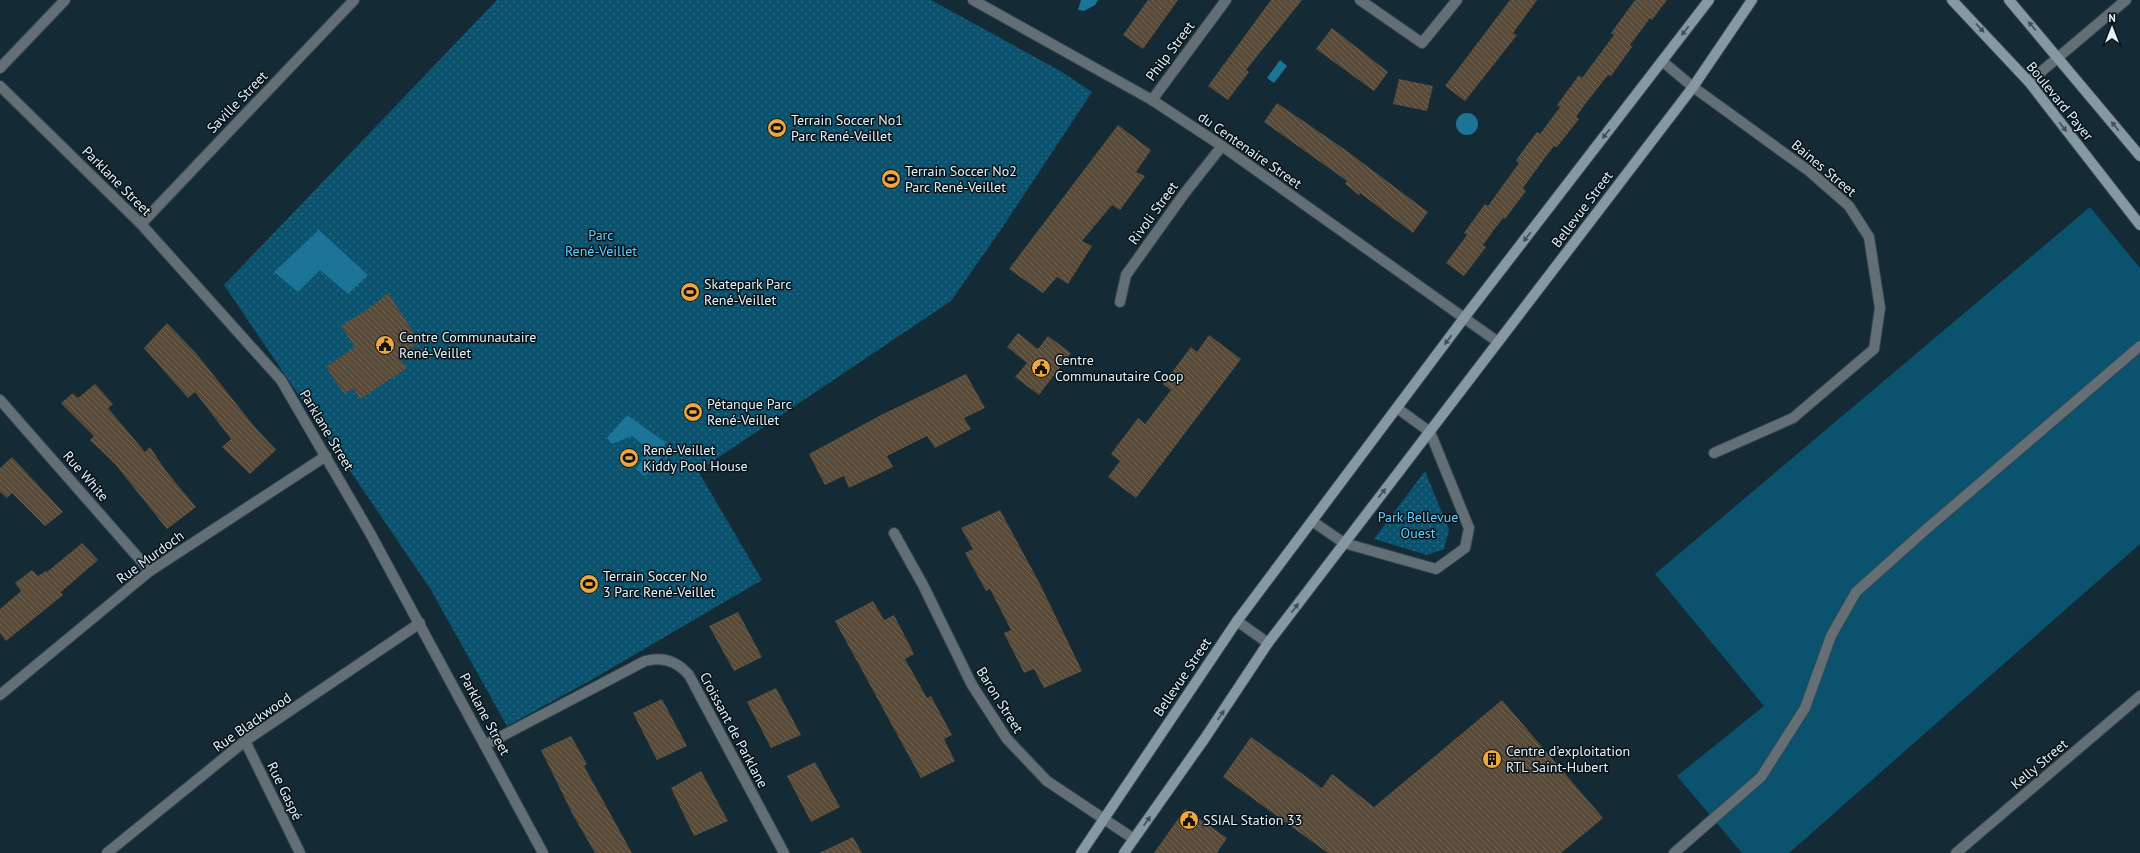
<svg xmlns="http://www.w3.org/2000/svg" width="2140" height="853" font-family="'PT Sans',sans-serif">
  <style>
    .green { fill: #0b526e }
    .park { fill: url(#park-dots) }
    .water { fill: #1c7497 }
    .building { fill: url(#building-back-hatch) }
    .lines { fill: none; stroke-linecap: round; stroke-linejoin: round }
    .lane-casing { stroke: #314751; stroke-width: 12 }
    .street-casing { stroke: #314751; stroke-width: 12 }
    .secondary-casing { stroke: #314751; stroke-width: 12 }
    .lane { stroke: #646f75; stroke-width: 10 }
    .street { stroke: #646f75; stroke-width: 10 }
    .secondary { stroke: #8698a1; stroke-width: 10 }
    .oneway { fill: #414e55 }
    .labels { text-anchor: middle; dominant-baseline: central; stroke-width: 3; stroke-linejoin: round; paint-order: stroke }
    .street-label { font-size: 14px; fill: #e4f2fa; stroke: #081217 }
    .poi-label { font-size: 14px; fill: #e4f2fa; stroke: #081217; text-anchor: start }
    .park-label { font-size: 14px; fill: #62cdfe; stroke: #081217 }
  </style>
  <defs>
    <pattern id="park-dots" width="8" height="8" patternUnits="userSpaceOnUse"><rect width="8" height="8" fill="#0b526e"/><path d="M2 2h.1M6 6h.1" fill="none" stroke="#2e6b84" stroke-width="1.8" stroke-linecap="round"/></pattern>
    <pattern id="building-back-hatch" width="6" height="6" patternUnits="userSpaceOnUse"><rect width="6" height="6" fill="#594a37"/><path d="M-1 5l2 2M0 0l6 6M5-1l2 2" fill="none" stroke="#716555"/></pattern>
  </defs>
  <rect width="100%" height="100%" fill="#142b36"/>
  <!-- green -->
  <polygon class="green" points="2090,207 2140,268 2140,544 1789,853 1742,853 1677,776 1764,706 1655,574"/>
  <!-- park -->
  <g class="park">
    <polygon points="497,0 931,0 1062,72 1092,92 1002,228 951,301 698,471 762,580 593,679 507,726 431,590 224,285"/>
    <polygon points="1425,471 1449,530 1444,549 1427,555 1374,539"/>
  </g>
  <!-- water -->
  <g class="water">
    <polygon points="1081,0 1098,0 1095,5 1084,11 1078,10"/>
    <polygon points="1280,60 1287,66 1274,83 1267,78"/>
    <circle cx="1467" cy="124" r="11"/>
    <polygon points="319,230 368,275 348,294 320,270 298,292 274,272"/>
    <path d="M627 415 665 442C663 459 658 465 645 476L636 469 647 453 646 447 632 436 612 444 607 438Z"/>
  </g>
  <!-- building -->
  <g class="building">
    <polygon points="1148,0 1178,0 1143,49 1123,35"/>
    <polygon points="1271,0 1302,0 1246,70 1249,72 1228,100 1208,86"/>
    <polygon points="1510,0 1537,0 1513,33 1517,35 1465,101 1445,86"/>
    <polygon points="1635,0 1667,0 1652,20 1650,18 1640,32 1630,45 1632,47 1611,76 1608,75 1586,103 1576,117 1579,119 1557,147 1554,146 1544,159 1523,188 1526,191 1505,219 1503,218 1493,231 1483,245 1486,247 1464,276 1446,263 1467,235 1464,233 1485,204 1488,206 1498,192 1519,163 1516,160 1537,132 1540,134 1560,107 1557,105 1579,75 1582,78 1614,35 1611,33"/>
    <polygon points="1332,28 1388,72 1374,91 1316,49"/>
    <polygon points="1399,79 1433,86 1427,111 1393,104"/>
    <polygon points="1277,103 1347,151 1428,212 1413,233 1360,193 1359,195 1345,184 1347,181 1264,122"/>
    <polygon points="1118,125 1151,150 1136,172 1145,176 1120,210 1112,205 1082,241 1092,246 1068,284 1057,277 1043,293 1009,269"/>
    <polygon points="388,293 420,342 398,357 407,368 360,399 354,389 344,393 326,367 355,347 341,326 371,307"/>
    <polygon points="167,323 196,353 254,426 276,450 250,474 222,447 231,439 195,392 188,398 144,348"/>
    <polygon points="1018,333 1038,349 1048,336 1071,353 1039,395 1015,377 1027,363 1007,347"/>
    <polygon points="1209,335 1241,359 1136,498 1108,477 1120,461 1111,454 1138,418 1145,424 1171,390 1163,384 1191,347 1197,352"/>
    <polygon points="966,374 985,408 964,418 971,429 935,448 927,436 887,456 893,467 849,488 844,476 825,485 809,454 881,415"/>
    <polygon points="95,384 113,404 108,408 145,452 150,447 166,471 196,507 167,529 115,464 90,440 94,436 61,403 73,393 78,398"/>
    <polygon points="12,457 63,512 45,526 12,493 7,498 0,492 0,468"/>
    <polygon points="1000,510 1041,586 1082,671 1044,688 1034,669 1024,673 1004,633 1011,630 990,589 986,591 965,553 973,549 961,528"/>
    <polygon points="82,543 98,560 61,592 63,595 6,641 0,633 0,609 21,591 15,583 32,570 38,576 46,571 47,572"/>
    <polygon points="873,601 884,620 894,615 914,654 905,659 927,698 931,696 952,735 944,739 955,761 921,778 835,621"/>
    <polygon points="738,612 762,657 734,671 709,626"/>
    <polygon points="776,688 801,735 771,748 747,702"/>
    <polygon points="662,699 687,746 657,760 633,713"/>
    <polygon points="1502,700 1603,818 1561,853 1328,853 1223,777 1251,737 1322,788 1332,774 1374,807"/>
    <polygon points="571,736 587,764 584,766 632,853 595,853 573,815 541,750"/>
    <polygon points="815,762 840,807 811,822 787,776"/>
    <polygon points="701,771 728,821 694,836 671,788"/>
    <polygon points="1185,809 1227,838 1217,853 1154,853"/>
    <polygon points="853,837 862,853 819,853"/>
  </g>
  <g class="lines">
    <!-- lane casing -->
    <g class="lane-casing">
      <g id="lane">
        <polyline points="1237,621 1268,643"/>
        <polyline points="1674,853 1761,777 1805,708 1831,636 1856,592 1923,532 2140,346"/>
      </g>
    </g>
    <!-- street casing -->
    <g class="street-casing">
      <g id="street">
        <polyline points="973,0 1152,100 1222,146 1498,342"/>
        <polyline points="1360,0 1422,43 1457,0"/>
        <polyline points="1662,61 1693,87 1809,171 1849,206 1869,237 1880,308 1874,349 1793,418 1714,453"/>
        <polyline points="0,68 65,0"/>
        <polyline points="2029,82 2126,0"/>
        <polyline points="0,86 141,224 281,380 370,533 543,853"/>
        <polyline points="1152,100 1226,0"/>
        <polyline points="141,224 354,0"/>
        <polyline points="1120,302 1126,275 1184,194 1222,146"/>
        <polyline points="0,400 150,571"/>
        <polyline points="1312,521 1344,543 1436,569 1465,548 1469,528 1430,432 1397,408"/>
        <polyline points="894,533 923,585 972,685 1007,739 1047,781 1134,839"/>
        <polyline points="0,695 150,571 326,456"/>
        <polyline points="245,741 300,853"/>
        <path d="M485 745 645 661C663 656 677 661 689 675L784 853"/>
        <polyline points="107,853 245,741 420,623"/>
        <polyline points="1956,853 2140,696"/>
      </g>
    </g>
    <!-- secondary casing -->
    <g class="secondary-casing">
      <g id="secondary">
        <polyline points="1952,0 2029,82 2140,225"/>
        <polyline points="2009,0 2140,156"/>
        <polyline points="1081,853 1237,621 1464,318 1709,0"/>
        <polyline points="1124,853 1205,738 1268,643 1693,87 1752,0"/>
      </g>
    </g>
    <!-- lane -->
    <use href="#lane" class="lane"/>
    <!-- street -->
    <use href="#street" class="street"/>
    <!-- secondary -->
    <use href="#secondary" class="secondary"/>
  </g>
  <!-- one-way arrows -->
  <defs><path id="oneway-solid" d="M-6-.8H1V-3.2L6.5 0L1 3.2V.8H-6Z"/></defs>
  <g class="oneway">
    <use href="#oneway-solid" transform="translate(2032 26) rotate(-131)"/>
    <use href="#oneway-solid" transform="translate(1980 28) rotate(47)"/>
    <use href="#oneway-solid" transform="translate(1685 31) rotate(128)"/>
    <use href="#oneway-solid" transform="translate(2115 126) rotate(-129)"/>
    <use href="#oneway-solid" transform="translate(2063 127) rotate(52)"/>
    <use href="#oneway-solid" transform="translate(1606 134) rotate(128)"/>
    <use href="#oneway-solid" transform="translate(1527 237) rotate(128)"/>
    <use href="#oneway-solid" transform="translate(1448 340) rotate(127)"/>
    <use href="#oneway-solid" transform="translate(1382 493) rotate(-52)"/>
    <use href="#oneway-solid" transform="translate(1295 608) rotate(-53)"/>
    <use href="#oneway-solid" transform="translate(1221 715) rotate(-56)"/>
    <use href="#oneway-solid" transform="translate(1147 821) rotate(-55)"/>
  </g>
  <!-- icons -->
  <defs>
    <g id="stadium-disc" transform="scale(1)"><circle r="9.5" fill="#eea73c" stroke="#081217"/><path d="M0-5a6.5 5 0 1 0 0 10a6.5 5 0 1 0 0-10ZM-3.5-1.8h7v3.6h-7Z" fill="#111"/></g>
    <g id="civic-disc" transform="scale(1)"><circle r="9.5" fill="#eea73c" stroke="#081217"/><path d="M-.6-6.5H3V-4.5H.6V-3L4-1V1h2V6H-6V1h2V-1L-.6-3ZM-1.2 2.5V6h2.4V2.5Z" fill="#111"/></g>
    <g id="building-disc" transform="scale(1)"><circle r="9.5" fill="#eea73c" stroke="#081217"/><path d="M-4-6H4V6H1V3H-1V6H-4ZM-2.5-4.3h1.7v1.8h-1.7ZM.8-4.3h1.7v1.8H.8ZM-2.5-1h1.7V.8h-1.7ZM.8-1h1.7V.8H.8Z" fill="#111"/></g>
  </defs>
  <g fill-rule="evenodd">
    <use href="#stadium-disc" x="777" y="128"/>
    <use href="#stadium-disc" x="891" y="179"/>
    <use href="#stadium-disc" x="690" y="292"/>
    <use href="#civic-disc" x="385" y="345"/>
    <use href="#civic-disc" x="1041" y="368"/>
    <use href="#stadium-disc" x="693" y="412"/>
    <use href="#stadium-disc" x="629" y="458"/>
    <use href="#stadium-disc" x="589" y="584"/>
    <use href="#building-disc" x="1492" y="759"/>
    <use href="#civic-disc" x="1189" y="820"/>
  </g>
  <g class="labels">
    <!-- street labels -->
    <g class="street-label">
      <text transform="translate(1170 51) rotate(-53)">Philp Street</text>
      <text transform="translate(2060 101) rotate(51)">Boulevard Payer</text>
      <text transform="translate(237 102) rotate(-46)">Saville Street</text>
      <text transform="translate(1250 150) rotate(35)">du Centenaire Street</text>
      <text transform="translate(1824 168) rotate(40)">Baines Street</text>
      <text transform="translate(117 181) rotate(45)">Parklane Street</text>
      <text transform="translate(1582 209) rotate(-53)">Bellevue Street</text>
      <text transform="translate(1153 213) rotate(-54)">Rivoli Street</text>
      <text transform="translate(327 430) rotate(59)">Parklane Street</text>
      <text transform="translate(86 476) rotate(49)">Rue White</text>
      <text transform="translate(150 557) rotate(-36)">Rue Murdoch</text>
      <text transform="translate(1182 677) rotate(-56)">Bellevue Street</text>
      <text transform="translate(1000 700) rotate(58)">Baron Street</text>
      <text transform="translate(485 714) rotate(62)">Parklane Street</text>
      <text transform="translate(252 722) rotate(-35)">Rue Blackwood</text>
      <text transform="translate(734 730) rotate(62)">Croissant de Parklane</text>
      <text transform="translate(2039 764) rotate(-40)">Kelly Street</text>
      <text transform="translate(285 791) rotate(64)">Rue Gaspé</text>
    </g>
    <!-- poi labels -->
    <g class="poi-label">
      <text x="791" y="120">Terrain Soccer No1<tspan x="791" dy="16">Parc René-Veillet</tspan></text>
      <text x="905" y="171">Terrain Soccer No2<tspan x="905" dy="16">Parc René-Veillet</tspan></text>
      <text x="704" y="284">Skatepark Parc<tspan x="704" dy="16">René-Veillet</tspan></text>
      <text x="399" y="337">Centre Communautaire<tspan x="399" dy="16">René-Veillet</tspan></text>
      <text x="1055" y="360">Centre<tspan x="1055" dy="16">Communautaire Coop</tspan></text>
      <text x="707" y="404">Pétanque Parc<tspan x="707" dy="16">René-Veillet</tspan></text>
      <text x="643" y="450">René-Veillet<tspan x="643" dy="16">Kiddy Pool House</tspan></text>
      <text x="603" y="576">Terrain Soccer No<tspan x="603" dy="16">3 Parc René-Veillet</tspan></text>
      <text x="1506" y="751">Centre d'exploitation<tspan x="1506" dy="16">RTL Saint-Hubert</tspan></text>
      <text x="1203" y="820">SSIAL Station 33</text>
    </g>
    <!-- park labels -->
    <g class="park-label">
      <text x="601" y="235">Parc<tspan x="601" dy="16">René-Veillet</tspan></text>
      <text x="1418" y="517">Park Bellevue<tspan x="1418" dy="16">Ouest</tspan></text>
    </g>
  </g>
  <!-- north arrow -->
  <g transform="translate(2112 28)" stroke="#081217" stroke-width="3" paint-order="stroke">
  <path d="M0-3L7 15L0 10L-7 15Z" fill="#e4f2fa"/>
  <text y="-6" font-size="11" font-weight="bold" text-anchor="middle" fill="#e4f2fa">N</text>
  </g>
</svg>
